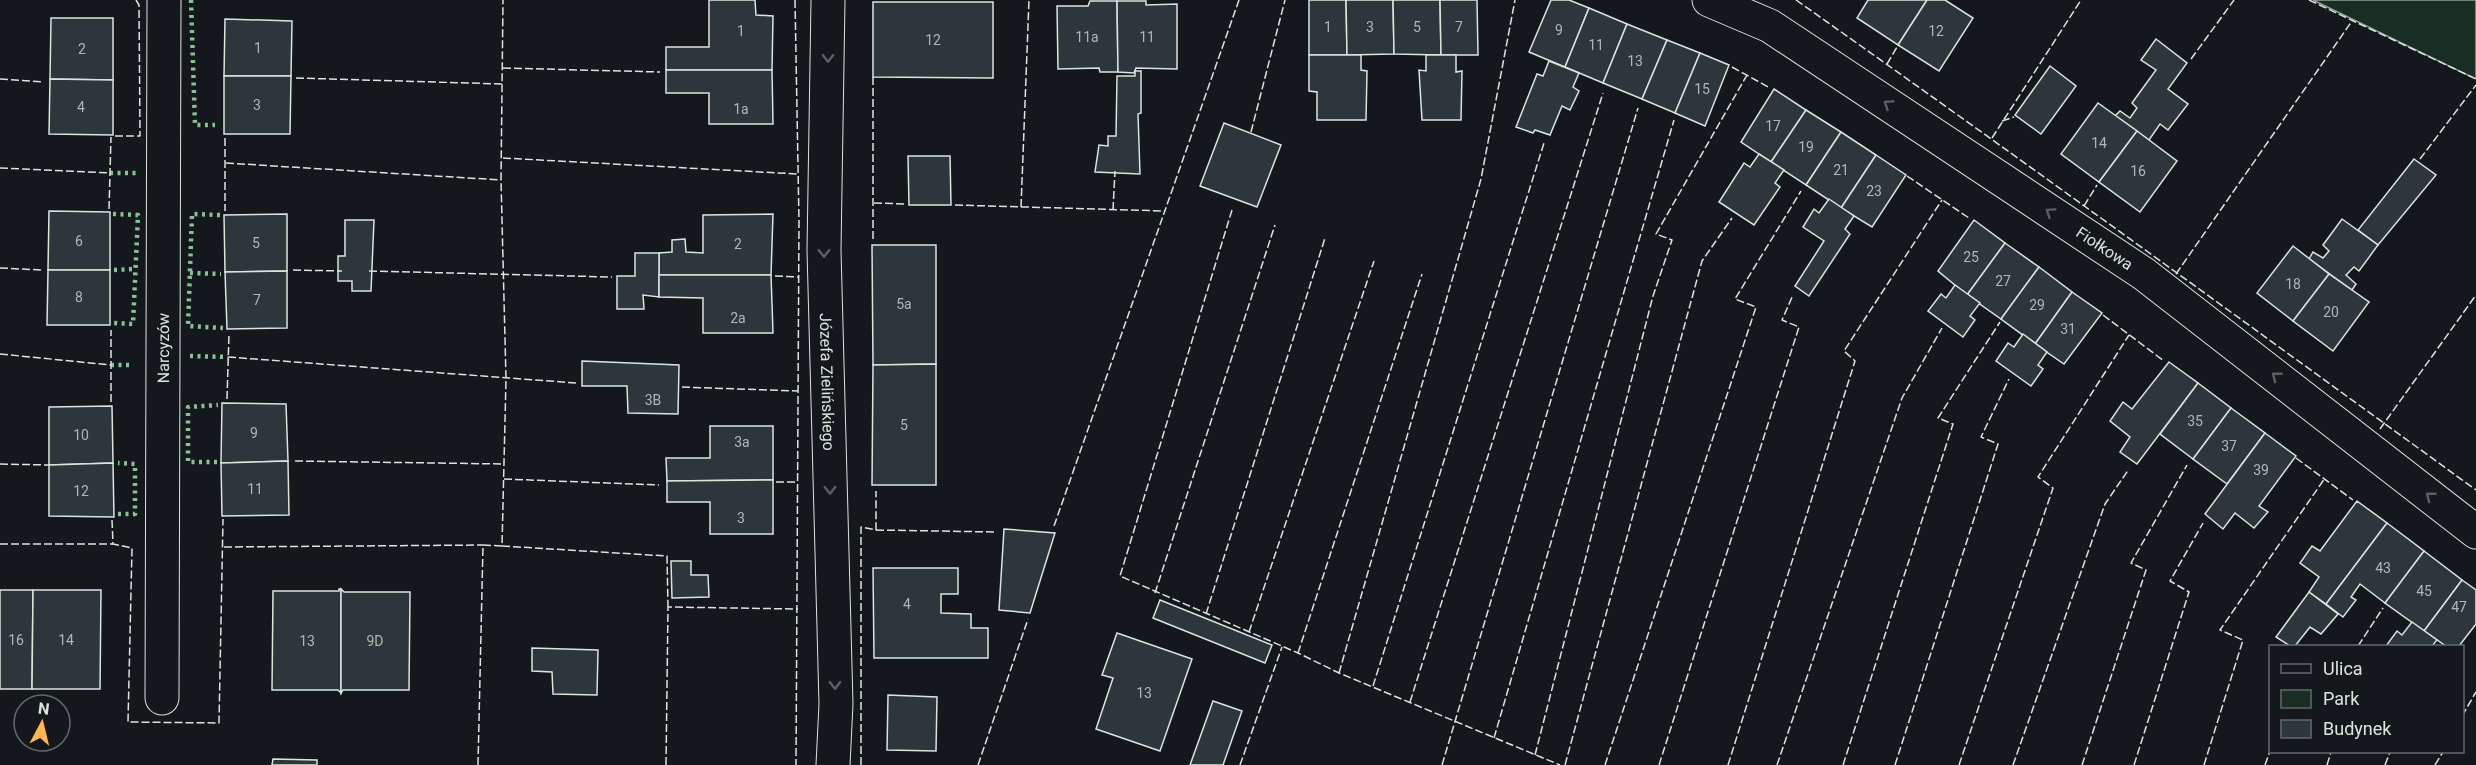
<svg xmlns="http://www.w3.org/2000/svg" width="2476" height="765" font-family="Roboto,sans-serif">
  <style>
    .green { fill: #1a2d24; stroke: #939e99; stroke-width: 1.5 }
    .building { fill: #2c363c; stroke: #d8e6dc; stroke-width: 1.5 }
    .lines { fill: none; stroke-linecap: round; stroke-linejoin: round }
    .minor-casing { stroke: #d8e6dc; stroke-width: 35 }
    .minor { stroke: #14181c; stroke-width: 33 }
    .hedge { stroke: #8ac095; stroke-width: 4.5; stroke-dasharray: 3 4.5; stroke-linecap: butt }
    .fence { stroke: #d8e6dc; stroke-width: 1.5; stroke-dasharray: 8 3; stroke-linecap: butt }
    .oneway { stroke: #59605f }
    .labels { text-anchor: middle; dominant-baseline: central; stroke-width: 4.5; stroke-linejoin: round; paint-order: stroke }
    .number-label { font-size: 14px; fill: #adbab4 }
    .street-label { font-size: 16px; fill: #d8e6dc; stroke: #14181c }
  </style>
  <rect width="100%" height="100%" fill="#14181c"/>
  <!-- green -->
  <polygon class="green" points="2313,0 2476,0 2476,79"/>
  <!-- building -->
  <g class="building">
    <polygon points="709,0 755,0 756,15 773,16 772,70 666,70 666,47 709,47"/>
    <polygon points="1309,0 1346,0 1347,55 1309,55"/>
    <polygon points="1346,0 1393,0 1394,54 1347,55"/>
    <polygon points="1393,0 1440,0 1441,55 1394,54"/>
    <polygon points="1440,0 1477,0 1478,55 1441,55"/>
    <polygon points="1551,0 1569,0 1589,8 1565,67 1529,52"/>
    <polygon points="1868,0 1927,0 1898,45 1857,18"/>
    <polygon points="1927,0 1945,0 1973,18 1939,71 1898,45"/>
    <polygon points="1090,1 1117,1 1118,72 1100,72 1099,68 1058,69 1057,6 1088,6"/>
    <polygon points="1117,1 1146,1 1146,5 1177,4 1177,69 1136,68 1134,73 1118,72"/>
    <polygon points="873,2 993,2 993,78 873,77"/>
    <polygon points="1589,8 1627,24 1603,83 1565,67"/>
    <polygon points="51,18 113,18 113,80 50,79"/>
    <polygon points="225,19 292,21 291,76 224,76"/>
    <polygon points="1627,24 1667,40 1642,99 1603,83"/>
    <polygon points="2156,39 2187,63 2168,89 2188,104 2168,130 2160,124 2149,140 2115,116 2120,111 2130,118 2137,108 2132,103 2156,70 2141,60"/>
    <polygon points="1667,40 1700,53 1675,113 1642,99"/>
    <polygon points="1700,53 1729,65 1705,126 1675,113"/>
    <polygon points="1309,55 1361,55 1361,70 1367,71 1366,120 1317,120 1317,92 1309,91"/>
    <polygon points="1426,55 1456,55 1456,72 1462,71 1461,120 1422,120 1419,70 1426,71"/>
    <polygon points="1549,61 1579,73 1573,87 1579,91 1570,110 1562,106 1550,135 1535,130 1533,133 1516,127 1537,74 1543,76"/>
    <polygon points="2050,66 2076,86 2041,134 2015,115"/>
    <polygon points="666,70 772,70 773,124 709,124 709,93 666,93"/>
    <polygon points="1135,71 1141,71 1141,113 1138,114 1140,174 1095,172 1099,145 1108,146 1108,136 1116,136 1117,76 1135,76"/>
    <polygon points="224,76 291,76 290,134 224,134"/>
    <polygon points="50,79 113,80 113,135 49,134"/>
    <polygon points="1774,89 1806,110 1771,162 1741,142"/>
    <polygon points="2098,103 2137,131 2099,182 2061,154"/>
    <polygon points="1806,110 1841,132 1806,185 1771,162"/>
    <polygon points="1224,123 1281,145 1257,207 1200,186"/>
    <polygon points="2137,131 2177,161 2140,212 2099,182"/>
    <polygon points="1841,132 1876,155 1841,208 1806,185"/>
    <polygon points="1759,154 1784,170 1775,183 1780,187 1754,225 1719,202 1744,163 1750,167"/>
    <polygon points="1876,155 1906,175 1872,227 1841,208"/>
    <polygon points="908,156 950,156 951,205 909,205"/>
    <polygon points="2414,159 2436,175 2378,245 2358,230"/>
    <polygon points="1829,199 1854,216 1845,229 1850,234 1809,296 1795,286 1824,241 1803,227 1814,209 1819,213"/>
    <polygon points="49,211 110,212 110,270 48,270"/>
    <polygon points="287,214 287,271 225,272 224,215"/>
    <polygon points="773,214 771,275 659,275 659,253 672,252 672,240 685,239 686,252 703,253 703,215"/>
    <polygon points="2342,219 2378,245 2359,271 2354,267 2346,275 2356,284 2352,290 2309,259 2313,252 2323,258 2329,251 2323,245"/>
    <polygon points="345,220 374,220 371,291 352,291 352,281 338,281 338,256 345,256"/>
    <polygon points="1974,220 2005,243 1967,295 1938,271"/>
    <polygon points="2005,243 2039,267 2001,319 1967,295"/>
    <polygon points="872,245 936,245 936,364 873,365"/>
    <polygon points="2293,246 2329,274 2293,321 2257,293"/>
    <polygon points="635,253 659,253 659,297 643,295 644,309 617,309 617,276 635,276"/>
    <polygon points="2039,267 2072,292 2035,344 2001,319"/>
    <polygon points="48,270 110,270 110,325 47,325"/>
    <polygon points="287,271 287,328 227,329 225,272"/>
    <polygon points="2329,274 2369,302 2333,351 2293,321"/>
    <polygon points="659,275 771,275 773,333 703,333 703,298 659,297"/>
    <polygon points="1955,285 1980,303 1970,316 1975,320 1963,337 1928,311 1941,294 1946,298"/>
    <polygon points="2072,292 2102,313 2064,364 2035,344"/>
    <polygon points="2023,334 2047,352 2038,365 2043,369 2031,386 1996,361 2008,343 2014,347"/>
    <polygon points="582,361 679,365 678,414 628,413 627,386 582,386"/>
    <polygon points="2169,362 2198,383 2137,464 2120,452 2130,437 2110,421 2123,402 2132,409"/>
    <polygon points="936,364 936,485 872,485 873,365"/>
    <polygon points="2198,383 2231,408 2193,459 2160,434"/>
    <polygon points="222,403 286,404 288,461 221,463"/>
    <polygon points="112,406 113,463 49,465 49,407"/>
    <polygon points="2231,408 2265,433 2227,484 2193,459"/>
    <polygon points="710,426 773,426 773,480 667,481 666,458 710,458"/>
    <polygon points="2265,433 2296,456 2259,506 2268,512 2254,528 2235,513 2223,529 2205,514"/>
    <polygon points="288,461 289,515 222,516 221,463"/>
    <polygon points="113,463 114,517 49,516 49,465"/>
    <polygon points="773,480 773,534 710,534 710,502 667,502 667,481"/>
    <polygon points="2357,501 2387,523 2326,604 2309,592 2319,577 2300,563 2312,546 2320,551"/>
    <polygon points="2387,523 2424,551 2385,603 2360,584 2351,597 2356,600 2343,617 2326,604"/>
    <polygon points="1004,529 1055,533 1030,613 999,610"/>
    <polygon points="2424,551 2462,580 2424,631 2385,603"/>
    <polygon points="671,561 691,561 691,575 708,575 709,597 672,598"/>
    <polygon points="873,568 958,568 958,594 941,594 941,613 971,614 971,628 988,628 988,658 874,658"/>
    <polygon points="2462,580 2476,590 2476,624 2459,646 2446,646 2424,631"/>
    <polygon points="339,589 341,589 341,693 338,690 272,690 273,591 339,591"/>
    <polygon points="341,589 344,592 410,592 409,690 343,690 341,693"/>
    <polygon points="0,590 33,590 32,689 0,689"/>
    <polygon points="33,590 101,590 100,689 32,689"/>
    <polygon points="2309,592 2338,614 2321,634 2310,627 2295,646 2290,646 2276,637"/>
    <polygon points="1160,600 1272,645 1265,663 1153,618"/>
    <polygon points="2412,622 2437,640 2432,646 2386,646 2397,631 2402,635"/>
    <polygon points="1117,633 1192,659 1160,751 1096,729 1113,678 1102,675"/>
    <polygon points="532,648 598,650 597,695 553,694 552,672 532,671"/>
    <polygon points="888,695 937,697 936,751 887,750"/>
    <polygon points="1213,701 1242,711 1223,765 1190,765"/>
    <polygon points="273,759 317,760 317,765 272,765"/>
  </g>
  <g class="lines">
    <!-- minor casing -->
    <g class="minor-casing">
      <g id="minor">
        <path id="s1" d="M828 0 824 250 836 704 833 765"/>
        <path id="s2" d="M1709 0 1770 26 2144 274 2476 532"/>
        <path id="s3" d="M162 698 164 0"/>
      </g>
    </g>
    <!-- minor -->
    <use href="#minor" class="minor"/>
    <!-- hedge -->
    <g class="hedge">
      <polyline points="191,0 195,125 215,125"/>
      <polyline points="110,173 140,173"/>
      <polyline points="113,214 138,215 133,324 114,323"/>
      <polyline points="220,215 192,214 188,326 223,328"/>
      <polyline points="114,270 134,269"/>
      <polyline points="190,273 221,274"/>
      <polyline points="190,356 228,357"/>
      <polyline points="111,365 132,365"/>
      <polyline points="217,462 188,462 188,407 218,405"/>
      <polyline points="118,514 135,514 135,464 118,463"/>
    </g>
    <!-- fence -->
    <g class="fence">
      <polyline points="795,0 799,222 796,765"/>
      <path d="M1796 0C2024 161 2250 326 2476 490"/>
      <polyline points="2309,0 2476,79"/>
      <polyline points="2191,59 2234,0"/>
      <polyline points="1887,64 1897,47"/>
      <polyline points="1732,67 1770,88"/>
      <polyline points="503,68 660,72"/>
      <polyline points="873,77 873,240"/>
      <polyline points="296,78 503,84"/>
      <polyline points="0,79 43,82"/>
      <polyline points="2002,121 2014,117"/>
      <polyline points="1251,132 1285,0"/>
      <polyline points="115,136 140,136 139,5 136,0"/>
      <polyline points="225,138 225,211"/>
      <polyline points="1992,138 2081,0"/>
      <polyline points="503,158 798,174"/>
      <polyline points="2420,159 2476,85"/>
      <polyline points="226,163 501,180"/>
      <polyline points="0,168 110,173"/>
      <polyline points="1907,176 1969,218"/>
      <polyline points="874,203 907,204"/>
      <polyline points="955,205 1165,211"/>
      <polyline points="2084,206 2097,185"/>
      <polyline points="1021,207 1029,0"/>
      <polyline points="109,209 111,137"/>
      <polyline points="1113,210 1115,171"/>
      <polyline points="1232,210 1120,576 1298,653 1339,673 1560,765"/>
      <polyline points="0,268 43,270"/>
      <polyline points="293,270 342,271"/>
      <polyline points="369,271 612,277"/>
      <polyline points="2176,274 2352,21"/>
      <polyline points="775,276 798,277"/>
      <polyline points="2103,315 2164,361"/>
      <polyline points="0,354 111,365"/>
      <polyline points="228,357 576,383"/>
      <polyline points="682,387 798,391"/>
      <polyline points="227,399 229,334"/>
      <polyline points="111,402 111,330"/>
      <polyline points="2380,429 2476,295"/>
      <polyline points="2296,458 2353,500"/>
      <polyline points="295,461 504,464"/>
      <polyline points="0,464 49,465"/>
      <polyline points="504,479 659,485"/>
      <polyline points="776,482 798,482"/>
      <polyline points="112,520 113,544 132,548 128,722 219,723 223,519"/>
      <polyline points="1054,526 1239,0"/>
      <polyline points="876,530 996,532"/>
      <polyline points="0,544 113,544"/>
      <polyline points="502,546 667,556 668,607"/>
      <polyline points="224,547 483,545"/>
      <polyline points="1155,593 1275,225"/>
      <polyline points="1206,614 1325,238"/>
      <polyline points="1249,632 1374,261"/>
      <polyline points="2358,646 2383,608"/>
      <polyline points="1298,653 1422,274"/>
      <polyline points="1339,673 1481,179 1515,0"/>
      <polyline points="1373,686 1544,143"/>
      <polyline points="1410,702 1603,93"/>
      <polyline points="2462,716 2476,692"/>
      <polyline points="1494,738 1674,120"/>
      <polyline points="1535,755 1653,296 1672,240 1656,234 1747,75"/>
      <polyline points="478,765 483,545 502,546 506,379 501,180 503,0"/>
      <polyline points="666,765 668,607 798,609"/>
      <polyline points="861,765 861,527 876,530 876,491"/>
      <polyline points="978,765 1028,619"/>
      <polyline points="1240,765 1282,647"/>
      <polyline points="1442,765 1638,108"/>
      <polyline points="1565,765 1702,261 1732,218"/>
      <polyline points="1605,765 1756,307 1735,299 1801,191"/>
      <polyline points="1659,765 1799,327 1782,320 1793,295"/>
      <polyline points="1728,765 1855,361 1844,351 1942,200"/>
      <polyline points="1777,765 1902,398 1942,328"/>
      <polyline points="1843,765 1953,424 1938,418 2000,322"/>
      <polyline points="1895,765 1998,444 1981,437 2009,379"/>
      <polyline points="1959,765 2053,488 2038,477 2129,335"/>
      <polyline points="2013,765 2105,504 2129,469"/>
      <polyline points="2082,765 2146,570 2131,563 2187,465"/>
      <polyline points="2134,765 2189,592 2170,581 2203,523"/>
      <polyline points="2204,765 2243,640 2220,630 2325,478"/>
      <polyline points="2265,765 2270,751"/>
      <polyline points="2327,765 2331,752"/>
      <polyline points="2385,765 2390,752"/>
      <polyline points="2435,765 2443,752"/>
    </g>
  </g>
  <!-- one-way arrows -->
  <defs><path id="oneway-chevron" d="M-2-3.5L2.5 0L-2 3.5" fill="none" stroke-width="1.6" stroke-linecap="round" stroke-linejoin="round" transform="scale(1.5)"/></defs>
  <g class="oneway">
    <use href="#oneway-chevron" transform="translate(828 58) rotate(91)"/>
    <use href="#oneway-chevron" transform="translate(1888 104) rotate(-146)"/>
    <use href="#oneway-chevron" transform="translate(2050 212) rotate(-146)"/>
    <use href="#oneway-chevron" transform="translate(824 253) rotate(89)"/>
    <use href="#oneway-chevron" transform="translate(2276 376) rotate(-142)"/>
    <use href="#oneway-chevron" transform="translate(830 490) rotate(89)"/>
    <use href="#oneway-chevron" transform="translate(2430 496) rotate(-142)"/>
    <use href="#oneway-chevron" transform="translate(835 685) rotate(89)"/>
  </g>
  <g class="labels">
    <!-- number labels -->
    <g class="number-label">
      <text x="1328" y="27">1</text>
      <text x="1370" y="27">3</text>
      <text x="1417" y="27">5</text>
      <text x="1459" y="27">7</text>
      <text x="1559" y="30">9</text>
      <text x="741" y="31">1</text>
      <text x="1936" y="31">12</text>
      <text x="1087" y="37">11a</text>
      <text x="1147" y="37">11</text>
      <text x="933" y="40">12</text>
      <text x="1596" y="45">11</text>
      <text x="258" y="48">1</text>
      <text x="82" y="49">2</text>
      <text x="1635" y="61">13</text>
      <text x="1702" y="89">15</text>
      <text x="257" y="105">3</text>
      <text x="81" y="107">4</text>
      <text x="741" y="109">1a</text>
      <text x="1773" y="126">17</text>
      <text x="2099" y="143">14</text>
      <text x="1806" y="147">19</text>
      <text x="1841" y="170">21</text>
      <text x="2138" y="171">16</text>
      <text x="1874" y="191">23</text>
      <text x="79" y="241">6</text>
      <text x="256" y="243">5</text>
      <text x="738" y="244">2</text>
      <text x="1971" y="257">25</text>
      <text x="2003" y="281">27</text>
      <text x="2293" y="284">18</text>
      <text x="79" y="297">8</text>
      <text x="257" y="300">7</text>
      <text x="904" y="304">5a</text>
      <text x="2037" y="305">29</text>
      <text x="2331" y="312">20</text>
      <text x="738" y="318">2a</text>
      <text x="2068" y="329">31</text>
      <text x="653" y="400">3B</text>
      <text x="2195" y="421">35</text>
      <text x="904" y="425">5</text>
      <text x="254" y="433">9</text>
      <text x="81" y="435">10</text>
      <text x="742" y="442">3a</text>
      <text x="2229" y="446">37</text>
      <text x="2261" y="470">39</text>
      <text x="255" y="489">11</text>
      <text x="81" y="491">12</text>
      <text x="741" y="518">3</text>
      <text x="2383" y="568">43</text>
      <text x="2424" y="591">45</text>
      <text x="907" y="604">4</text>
      <text x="2459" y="607">47</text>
      <text x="16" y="640">16</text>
      <text x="66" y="640">14</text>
      <text x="307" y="641">13</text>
      <text x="375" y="641">9D</text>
      <text x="1144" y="693">13</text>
    </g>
    <!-- street labels -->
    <g class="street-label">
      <text stroke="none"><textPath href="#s2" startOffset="468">Fiołkowa</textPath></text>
      <text stroke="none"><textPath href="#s3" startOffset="350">Narcyzów</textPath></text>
      <text stroke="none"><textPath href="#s1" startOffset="382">Józefa Zielińskiego</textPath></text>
    </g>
  </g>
  <!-- legend -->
  <rect x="2269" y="645" width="195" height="108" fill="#14181c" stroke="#626a69" stroke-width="1.5"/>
  <rect x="2281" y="664" width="30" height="9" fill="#14181c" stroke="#626a69" stroke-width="1.5"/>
  <text x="2323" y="675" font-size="18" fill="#d8e6dc">Ulica</text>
  <rect x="2281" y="690" width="30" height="18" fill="#1a2d24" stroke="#626a69" stroke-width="1.5"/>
  <text x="2323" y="705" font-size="18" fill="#d8e6dc">Park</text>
  <rect x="2281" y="720" width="30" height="18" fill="#2c363c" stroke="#626a69" stroke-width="1.5"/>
  <text x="2323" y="735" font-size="18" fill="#d8e6dc">Budynek</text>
  <!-- north arrow -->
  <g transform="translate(42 723) rotate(7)"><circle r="28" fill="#14181c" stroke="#626a69" stroke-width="1.5"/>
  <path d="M0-4.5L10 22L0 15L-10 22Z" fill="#ffb74d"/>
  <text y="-9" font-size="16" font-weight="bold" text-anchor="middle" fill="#d8e6dc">N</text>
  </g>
</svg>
